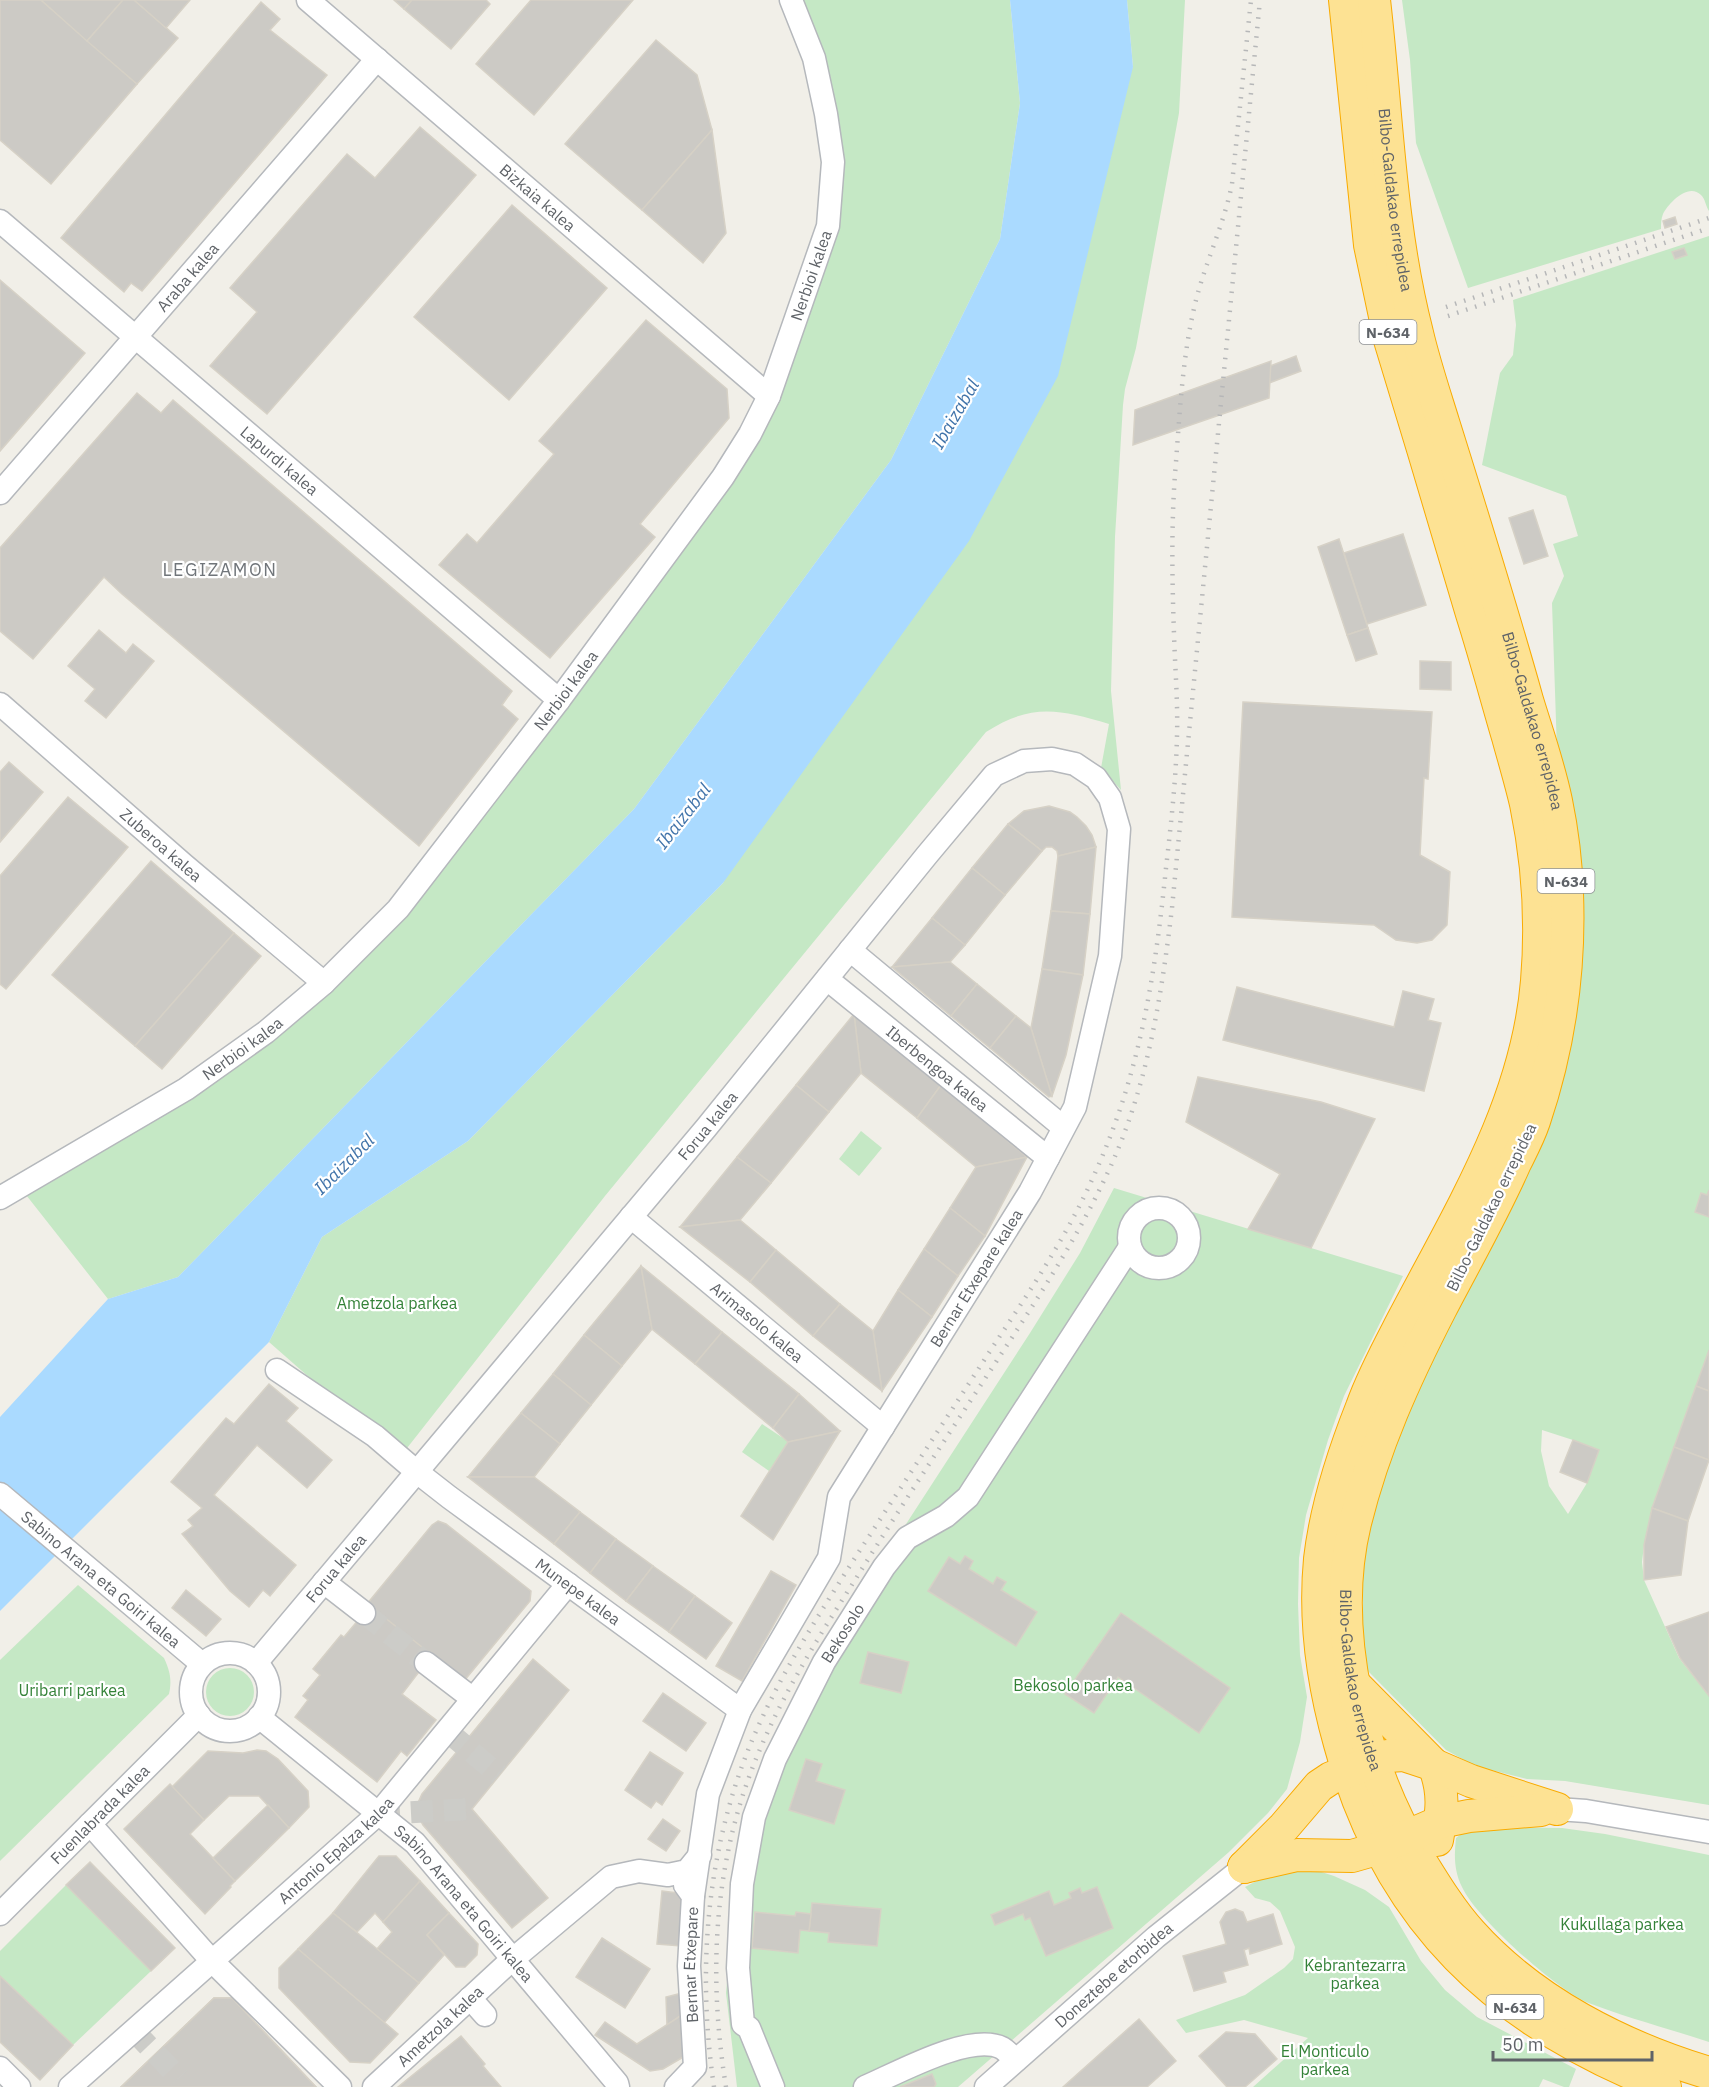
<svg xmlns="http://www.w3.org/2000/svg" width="1709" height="2087" font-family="'IBM Plex Sans',sans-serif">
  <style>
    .green { fill: #c5e8c5; fill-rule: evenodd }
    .water { fill: #aadaff }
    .building { fill: #cccac5; stroke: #d6d1c6; stroke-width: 1.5 }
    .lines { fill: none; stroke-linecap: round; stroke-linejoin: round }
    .minor-tunnel { stroke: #ccccc8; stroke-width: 22; stroke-dasharray: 22 11; stroke-linecap: butt }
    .minor-casing { stroke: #b5b8bc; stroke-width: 25 }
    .highway-casing { stroke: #f9ab00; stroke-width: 34 }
    .minor { stroke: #fff; stroke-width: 22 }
    .highway { stroke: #fde293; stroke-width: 32 }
    .rail { stroke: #b6b7b8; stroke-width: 4.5; stroke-dasharray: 1.5 8; stroke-linecap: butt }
    .labels { text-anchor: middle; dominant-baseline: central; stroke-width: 4.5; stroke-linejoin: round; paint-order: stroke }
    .shield { fill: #fff; stroke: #8f9295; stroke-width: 1.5 }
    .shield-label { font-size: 15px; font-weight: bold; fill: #5f6368 }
    .street-label { font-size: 16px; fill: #5f6368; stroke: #fff }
    .park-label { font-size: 16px; fill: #348238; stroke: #fff }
    .water-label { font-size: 18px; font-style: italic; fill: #4174aa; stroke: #fff }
    .neighbourhood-label { font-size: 18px; letter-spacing: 1.5px; fill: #70757a; stroke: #fff }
  </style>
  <rect width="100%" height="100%" fill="#f1efe8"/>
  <!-- green -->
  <g class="green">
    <polygon points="798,0 1010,0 1020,103 1000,239 891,460 634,809 178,1277 108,1299 19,1186 186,1089 324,983 559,700 769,396 780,367 833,162"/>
    <path d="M1127 0H1185L1179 113 1136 348 1125 389 1123 405 1115 537 1111 691 1121 790 1101 768 1109 724C1059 709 1031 703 986 732L605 1196 400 1457 269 1342 322 1237 468 1141 723 883 1133 67Z"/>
    <path d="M1402 0H1709V211C1706 207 1705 198 1701 195 1688 182 1668 204 1663 214 1661 219 1661 224 1661 229L1468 288 1416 143 1410 60Z"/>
    <path d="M1709 236V1190L1707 1195 1701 1193 1695 1212 1709 1217V1350L1652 1508 1644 1545 1642 1562 1644 1580 1679 1658 1709 1696V1805L1565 1781 1527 1779 1475 1766 1446 1750 1367 1670 1363 1649V1564L1369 1529 1389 1459 1572 1032 1580 986 1582 891 1557 751 1552 603 1564 576 1553 544 1578 536 1566 496 1482 465 1500 373 1513 355 1516 325 1513 300ZM1542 1430 1573 1440 1599 1450 1587 1483 1568 1514 1549 1486 1541 1451Z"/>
    <polygon points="861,1131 882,1148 859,1176 839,1159"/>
    <polygon points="1114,1188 1403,1276 1344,1396 1328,1440 1306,1515 1299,1558 1298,1604 1300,1655 1307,1697 1300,1742 1287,1789 1268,1813 1229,1852 958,2087 737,2087 726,1993 740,1836 836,1632 1030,1333 1080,1253"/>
    <polygon points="762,1424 789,1442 769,1471 742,1452"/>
    <path d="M78 1585 164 1658C170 1671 172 1680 169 1694L0 1861V1660Z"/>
    <circle cx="230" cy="1692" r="24"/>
    <path d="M1485 1827 1562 1828 1605 1834 1709 1855V2042C1670 2029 1624 2017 1586 2002 1555 1988 1476 1918 1462 1887 1454 1871 1454 1855 1456 1838L1469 1828Z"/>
    <path d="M1312 1869 1334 1876 1365 1890 1389 1907 1421 1961 1445 1990 1477 2017 1576 2069 1569 2087H1564L1543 2079 1539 2087H1253L1308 2038 1244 2020 1186 2033 1176 2020 1245 1995 1284 1968 1293 1959 1295 1947 1280 1911 1270 1902 1255 1898 1245 1887C1269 1874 1285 1871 1312 1869Z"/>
    <polygon points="66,1885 151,1971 73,2045 0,1976 0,1951"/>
  </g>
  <!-- water -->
  <polygon class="water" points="1010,0 1127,0 1133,67 1058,376 969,541 723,883 468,1141 322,1237 269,1342 0,1611 0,1417 108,1299 178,1277 634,809 891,460 1000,239 1020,103"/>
  <!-- building -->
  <g class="building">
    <polygon points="0,0 41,0 137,84 51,184 0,140"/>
    <polygon points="41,0 123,0 87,41"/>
    <polygon points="123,0 134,0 178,38 137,84 87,41"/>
    <polygon points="134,0 190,0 166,28"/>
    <polygon points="394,0 412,0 404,9"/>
    <polygon points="412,0 486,0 490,4 451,49 404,9"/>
    <polygon points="531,0 633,0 534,115 476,64"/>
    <polygon points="261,2 280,19 270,30 327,75 142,291 131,283 124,292 61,238"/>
    <polygon points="656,40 697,75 712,130 642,210 565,144"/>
    <polygon points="420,127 476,175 267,414 210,366 257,312 230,288 347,154 375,178"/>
    <polygon points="712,130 726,233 703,263 642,210"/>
    <polygon points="512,205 607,288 509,400 414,317"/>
    <polygon points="1675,217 1677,224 1665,228 1663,221"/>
    <polygon points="1684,248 1687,255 1675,259 1672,252"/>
    <polygon points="0,280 85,353 0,451"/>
    <polygon points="646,320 727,389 729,418 640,524 655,537 550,658 439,565 467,534 477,543 554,454 539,441"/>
    <polygon points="1296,356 1301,371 1269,383 1270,366"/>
    <polygon points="1271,361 1269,398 1133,445 1135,410"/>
    <polygon points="137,393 161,413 173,400 512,691 502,705 518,719 419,846 122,594 104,577 33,659 0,631 0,548"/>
    <polygon points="1533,510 1548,556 1524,564 1509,518"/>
    <polygon points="1403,534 1426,605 1367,624 1344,553"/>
    <polygon points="1339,539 1368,628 1347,635 1318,547"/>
    <polygon points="1368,628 1377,654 1356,661 1347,635"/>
    <polygon points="99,630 126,653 133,644 154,661 106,718 85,701 95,689 68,666"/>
    <polygon points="1420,661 1451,662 1451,690 1420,689"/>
    <polygon points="1243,702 1432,712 1428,779 1424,778 1420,855 1450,872 1447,925 1432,940 1417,943 1396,940 1374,925 1232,917"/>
    <polygon points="9,762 43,792 0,842 0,772"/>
    <polygon points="68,797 128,847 6,989 0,984 0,876"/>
    <polygon points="1049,806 1070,812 1077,817 1086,826 1092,835 1096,847 1058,856 1057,851 1052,847 1046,847 1042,851 1008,824 1024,811"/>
    <polygon points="1008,824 1042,851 1005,895 972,868"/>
    <polygon points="1096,847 1090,914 1051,911 1058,856"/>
    <polygon points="151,861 234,933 135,1046 52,975"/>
    <polygon points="972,868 1005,895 965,945 932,918"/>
    <polygon points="1051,911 1090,914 1083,975 1042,969"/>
    <polygon points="932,918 965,945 950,962 892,967"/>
    <polygon points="234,933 261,956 162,1069 135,1046"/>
    <polygon points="950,962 977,984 951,1016 892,967"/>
    <polygon points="1042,969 1083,975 1066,1055 1052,1096 1031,1028"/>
    <polygon points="977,984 1016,1016 990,1048 951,1016"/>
    <polygon points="1237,987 1394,1027 1403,991 1434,999 1428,1020 1441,1023 1424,1091 1223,1040"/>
    <polygon points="854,1014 941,1085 917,1118 861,1073"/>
    <polygon points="854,1014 861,1073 829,1112 796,1085"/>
    <polygon points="1016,1016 1031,1028 1052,1096 1049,1097 990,1048"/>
    <polygon points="1198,1077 1321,1102 1375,1119 1311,1248 1248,1229 1280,1174 1186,1122"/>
    <polygon points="796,1085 829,1112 771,1183 737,1157"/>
    <polygon points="941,1085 1027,1157 976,1167 917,1118"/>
    <polygon points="737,1157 771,1183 740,1220 680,1227"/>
    <polygon points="1027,1157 985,1236 950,1208 976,1167"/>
    <polygon points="1709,1190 1709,1217 1695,1212 1701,1193 1707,1195"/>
    <polygon points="950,1208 985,1236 958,1276 924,1249"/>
    <polygon points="740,1220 776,1250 750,1282 680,1227"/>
    <polygon points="924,1249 958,1276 932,1317 898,1290"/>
    <polygon points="776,1250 840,1304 813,1336 750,1282"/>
    <polygon points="641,1266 652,1329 622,1366 584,1335"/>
    <polygon points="641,1266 722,1332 695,1364 652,1329"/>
    <polygon points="898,1290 932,1317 882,1391 873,1331"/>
    <polygon points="840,1304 873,1331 882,1391 813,1336"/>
    <polygon points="722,1332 799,1394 773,1428 695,1364"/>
    <polygon points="584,1335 622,1366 591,1405 553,1374"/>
    <polygon points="1709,1350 1709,1391 1696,1386"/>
    <polygon points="553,1374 591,1405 560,1444 521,1413"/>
    <polygon points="269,1384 298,1408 286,1421 332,1460 307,1488 257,1445 214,1495 296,1565 270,1596 263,1590 249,1607 230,1591 182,1534 193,1526 188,1520 202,1508 171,1482 226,1418 234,1424"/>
    <polygon points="1696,1386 1709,1391 1709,1460 1674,1447"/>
    <polygon points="799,1394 840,1431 788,1442 773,1428"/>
    <polygon points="521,1413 560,1444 534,1477 468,1477"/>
    <polygon points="840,1431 773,1540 741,1516 788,1442"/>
    <polygon points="1573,1440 1599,1450 1587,1483 1560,1472"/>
    <polygon points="1674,1447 1709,1460 1688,1521 1652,1508"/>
    <polygon points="468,1477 534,1477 580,1512 554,1544"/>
    <polygon points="1652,1508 1688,1521 1681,1575 1644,1580 1644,1545"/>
    <polygon points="580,1512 616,1539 590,1573 554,1544"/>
    <polygon points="438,1521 446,1524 531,1591 530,1601 464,1681 367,1604 432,1525"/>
    <polygon points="616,1539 653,1566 626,1601 590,1573"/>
    <polygon points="965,1556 973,1561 969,1569 993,1584 997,1577 1006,1582 1001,1590 1037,1612 1016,1646 928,1591 949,1557 960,1564"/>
    <polygon points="653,1566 695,1596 669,1632 626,1601"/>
    <polygon points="771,1571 796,1585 742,1681 716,1666"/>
    <polygon points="186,1590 221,1619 206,1636 172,1608"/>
    <polygon points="695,1596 732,1623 706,1659 669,1632"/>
    <polygon points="370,1606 432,1655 402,1694 436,1720 407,1756 401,1751 377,1782 295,1717 308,1700 303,1696 320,1675 313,1669 341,1635 344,1637"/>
    <polygon points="1709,1612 1709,1696 1680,1658 1666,1627"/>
    <polygon points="1121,1613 1230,1688 1199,1733 1118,1677 1094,1713 1065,1694"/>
    <polygon points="868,1652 909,1662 901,1693 860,1683"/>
    <polygon points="533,1659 569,1690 472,1809 548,1898 512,1928 423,1825 417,1814 417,1805 422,1794"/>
    <polygon points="663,1693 706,1723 686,1751 643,1721"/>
    <polygon points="257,1750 266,1751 278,1759 308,1791 309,1807 289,1828 259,1796 229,1796 204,1820 172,1787 208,1751 243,1753"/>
    <polygon points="650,1752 683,1773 662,1805 656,1801 651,1808 625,1790"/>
    <polygon points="806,1759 822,1764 816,1781 845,1790 834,1824 789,1810"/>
    <polygon points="170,1784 204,1820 190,1834 235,1881 230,1886 231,1887 205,1914 124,1829"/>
    <polygon points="268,1805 289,1828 235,1881 213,1858"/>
    <polygon points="663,1819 680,1831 666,1851 648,1839"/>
    <polygon points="379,1856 396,1856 420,1881 383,1922 375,1913 357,1932 333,1913"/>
    <polygon points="90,1862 175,1948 151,1971 66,1885"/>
    <polygon points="420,1881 449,1913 427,1935 444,1955 419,1983 377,1949 392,1932 383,1922"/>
    <polygon points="1097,1887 1113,1928 1046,1956 1030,1918 1025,1920 1023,1914 995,1925 991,1915 1049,1891 1054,1905 1071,1898 1069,1893 1080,1888 1082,1893"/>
    <polygon points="662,1891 678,1893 683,1902 681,1946 657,1944"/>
    <polygon points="812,1903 881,1909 877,1946 828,1942 829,1933 809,1931"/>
    <polygon points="1235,1909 1243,1912 1247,1922 1273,1914 1282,1944 1250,1954 1249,1948 1244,1950 1248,1965 1223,1972 1226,1982 1194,1991 1183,1956 1226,1944 1220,1922 1226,1912"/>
    <polygon points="755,1912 795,1916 796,1912 811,1914 809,1931 800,1930 798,1953 752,1948"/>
    <polygon points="333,1913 419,1983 384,2023 298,1949"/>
    <polygon points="449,1913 478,1944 477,1955 465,1967 456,1967 427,1935"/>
    <polygon points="602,1938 650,1969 625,2008 576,1977"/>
    <polygon points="298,1949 398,2034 370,2063 350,2062 279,1988 279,1968"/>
    <polygon points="0,1976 73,2045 40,2080 0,2042"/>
    <polygon points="682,1993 684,2013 667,2025 666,1997"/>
    <polygon points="214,1998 232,1998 316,2087 121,2087"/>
    <polygon points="214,1998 232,1998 316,2087 121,2087"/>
    <polygon points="685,2013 690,2053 663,2069 650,2071 595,2035 605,2022 637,2044"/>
    <polygon points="1139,2019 1176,2061 1147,2087 1063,2087"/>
    <polygon points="1226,2032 1255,2034 1277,2059 1245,2087 1227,2087 1199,2056"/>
    <polygon points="461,2036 485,2064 483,2066 501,2087 398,2087"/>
    <polygon points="932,2074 936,2084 934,2087 900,2087"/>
  </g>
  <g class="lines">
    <!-- minor-tunnel -->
    <g class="minor-tunnel">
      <polyline points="364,1613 426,1663"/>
      <polyline points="447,1731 499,1775"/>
      <polyline points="378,1814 472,1809"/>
      <polyline points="133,2030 179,2078"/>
    </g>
    <!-- minor casing -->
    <g class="minor-casing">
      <g id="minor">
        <path id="s1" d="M308 0 769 396"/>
        <path id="s2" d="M0 221 559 700"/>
        <path id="s3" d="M0 493 377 59"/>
        <path id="s4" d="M0 704 184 865 324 983"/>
        <polyline points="850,950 1063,1127"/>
        <path id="s5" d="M827 979 1048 1158"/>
        <path id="s6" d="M0 1198 186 1089 266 1032 324 983 398 909 559 700 723 477 750 434 769 396 828 226 833 162 826 114 814 58 791 0"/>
        <circle cx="1159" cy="1238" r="30"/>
        <path id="s7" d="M631 1217 883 1427"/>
        <path id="s8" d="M277 1370 375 1436 417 1472 449 1497 740 1710"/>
        <path id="s9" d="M0 1494 202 1664"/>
        <polyline points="324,1582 364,1613"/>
        <circle cx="230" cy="1692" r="39"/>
        <path id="s10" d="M256 1663 706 1128 927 855 994 775 1024 761 1052 759 1075 764 1096 778 1110 798 1119 829 1110 956 1075 1107 1030 1192 839 1497 829 1558 740 1710 708 1794 693 1896"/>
        <polyline points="426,1663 473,1699"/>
        <path id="s11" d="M259 1717 415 1843 617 2083 618 2087"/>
        <polyline points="1557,1809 1586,1811 1709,1832"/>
        <polyline points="90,1824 211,1960 340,2087"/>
        <path id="s12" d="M0 1914 199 1715"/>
        <polyline points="470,1998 485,2015"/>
        <polyline points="0,2068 19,2087"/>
        <path id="s13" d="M70 2087 378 1814 568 1584"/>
        <path id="s14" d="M374 2087 506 1965 611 1877 639 1871 668 1875 687 1871 700 1855"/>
        <path id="s15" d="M676 2087 695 2067 689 1966 693 1896 685 1885"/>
        <path id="s16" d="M773 2087 749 2028 743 2024 738 1968 742 1884 754 1817 775 1759 824 1662 884 1567 907 1538 946 1516 968 1497 1130 1247"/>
        <path d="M865 2087C896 2074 970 2032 1002 2048 1007 2051 1012 2057 1016 2060"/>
        <path id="s17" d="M986 2087 1156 1937 1244 1867"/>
      </g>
    </g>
    <!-- highway casing -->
    <g class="highway-casing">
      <g id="highway">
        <path d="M1345 0 1370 245 1390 340C1418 431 1445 523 1472 614 1485 655 1496 696 1508 737 1514 759 1521 782 1526 804 1538 862 1542 922 1537 981 1527 1104 1460 1211 1404 1318 1389 1347 1373 1376 1362 1407 1343 1455 1326 1507 1320 1559 1314 1621 1323 1684 1340 1744 1388 1920 1497 2022 1665 2087"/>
        <path id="s18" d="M1374 0C1387 112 1389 224 1417 333 1424 363 1434 393 1443 422 1472 515 1501 607 1527 700 1537 733 1549 767 1556 801 1562 830 1566 863 1567 893 1570 971 1559 1047 1534 1121 1529 1136 1522 1149 1515 1163 1493 1213 1466 1260 1441 1308 1405 1378 1374 1446 1355 1523 1329 1630 1362 1764 1418 1857 1434 1883 1451 1911 1471 1933 1533 2002 1622 2047 1709 2073"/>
        <path d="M1355 1685 1434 1765C1445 1793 1442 1811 1437 1840"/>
        <polyline points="1244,1867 1284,1827 1319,1786 1331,1778 1388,1756 1404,1755 1434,1765 1471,1781 1557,1809"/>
        <polyline points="1244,1867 1297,1855 1352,1856 1380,1848 1440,1822 1469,1816 1541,1810"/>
      </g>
    </g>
    <!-- minor -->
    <use href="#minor" class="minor"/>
    <!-- highway -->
    <use href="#highway" class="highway"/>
    <!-- rail -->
    <g class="rail">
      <polyline points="1446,307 1709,218"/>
      <polyline points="1448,316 1709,228"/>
      <path d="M714 2087C698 1979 705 1869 742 1766 769 1692 811 1627 853 1561 899 1490 946 1419 992 1348 1029 1292 1068 1235 1095 1173 1140 1073 1155 976 1166 868 1171 824 1176 780 1177 736 1178 702 1175 668 1174 634 1172 577 1171 519 1176 462 1180 408 1183 352 1196 300 1206 261 1224 224 1232 184L1251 0"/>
      <path d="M726 2087C711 1994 712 1902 738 1811 762 1727 808 1653 855 1580 900 1508 946 1438 992 1368 1034 1304 1076 1241 1108 1172 1147 1089 1161 999 1172 908L1260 0"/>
    </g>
  </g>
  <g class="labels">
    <!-- shield labels -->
    <g class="shield">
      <rect x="1359.5" y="320" width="57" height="24" rx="4.5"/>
      <rect x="1537.5" y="869" width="57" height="24" rx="4.5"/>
      <rect x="1486.5" y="1995" width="57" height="24" rx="4.5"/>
    </g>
    <g class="shield-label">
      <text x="1388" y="332">N-634</text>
      <text x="1566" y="881">N-634</text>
      <text x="1515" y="2007">N-634</text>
    </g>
    <!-- street labels -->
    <g class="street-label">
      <text stroke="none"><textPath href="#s1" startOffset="303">Bizkaia kalea</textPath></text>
      <text stroke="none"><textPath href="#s18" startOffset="201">Bilbo-Galdakao errepidea</textPath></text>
      <text stroke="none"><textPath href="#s6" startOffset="1256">Nerbioi kalea</textPath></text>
      <text stroke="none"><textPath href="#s3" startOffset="286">Araba kalea</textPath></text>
      <text stroke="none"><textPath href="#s2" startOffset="368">Lapurdi kalea</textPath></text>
      <text stroke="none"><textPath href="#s6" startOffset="770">Nerbioi kalea</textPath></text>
      <text stroke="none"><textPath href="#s18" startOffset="741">Bilbo-Galdakao errepidea</textPath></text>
      <text stroke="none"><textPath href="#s4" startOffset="214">Zuberoa kalea</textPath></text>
      <text stroke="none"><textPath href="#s6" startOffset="285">Nerbioi kalea</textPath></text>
      <text stroke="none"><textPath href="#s5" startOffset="142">Iberbengoa kalea</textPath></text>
      <text stroke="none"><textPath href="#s10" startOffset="702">Forua kalea</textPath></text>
      <text transform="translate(1491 1207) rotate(-64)">Bilbo-Galdakao errepidea</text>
      <text transform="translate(976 1278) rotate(-58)">Bernar Etxepare kalea</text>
      <text stroke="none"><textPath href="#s7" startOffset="164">Arimasolo kalea</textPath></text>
      <text stroke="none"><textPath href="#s10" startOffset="124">Forua kalea</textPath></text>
      <text stroke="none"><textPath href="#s9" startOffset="132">Sabino Arana eta Goiri kalea</textPath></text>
      <text stroke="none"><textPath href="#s8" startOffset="374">Munepe kalea</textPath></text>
      <text stroke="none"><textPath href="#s16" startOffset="484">Bekosolo</textPath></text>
      <text stroke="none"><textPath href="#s18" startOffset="1749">Bilbo-Galdakao errepidea</textPath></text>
      <text stroke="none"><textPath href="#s12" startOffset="141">Fuenlabrada kalea</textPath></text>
      <text stroke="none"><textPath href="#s13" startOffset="356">Antonio Epalza kalea</textPath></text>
      <text stroke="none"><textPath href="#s11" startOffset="278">Sabino Arana eta Goiri kalea</textPath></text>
      <text stroke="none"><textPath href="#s15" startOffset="130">Bernar Etxepare</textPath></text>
      <text stroke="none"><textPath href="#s17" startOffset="170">Doneztebe etorbidea</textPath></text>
      <text stroke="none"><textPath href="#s14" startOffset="90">Ametzola kalea</textPath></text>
    </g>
    <!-- park labels -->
    <g class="park-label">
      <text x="397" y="1303">Ametzola parkea</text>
      <text x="1073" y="1685">Bekosolo parkea</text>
      <text x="72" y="1690">Uribarri parkea</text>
      <text x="1622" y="1924">Kukullaga parkea</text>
      <text x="1355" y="1965">Kebrantezarra<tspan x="1355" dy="18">parkea</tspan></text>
      <text x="1325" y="2051">El Monticulo<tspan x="1325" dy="18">parkea</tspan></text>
    </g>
    <!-- water labels -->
    <g class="water-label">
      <text transform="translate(955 414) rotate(-60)">Ibaizabal</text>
      <text transform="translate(683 816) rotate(-52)">Ibaizabal</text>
      <text transform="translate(344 1164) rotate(-45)">Ibaizabal</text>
    </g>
    <!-- neighbourhood labels -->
    <g class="neighbourhood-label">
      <text x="220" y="569">LEGIZAMON</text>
    </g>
  </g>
  <!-- scale -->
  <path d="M1493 2051v9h159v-9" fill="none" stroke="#5f6368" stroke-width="3"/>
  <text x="1502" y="2051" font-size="18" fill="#5f6368" stroke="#ffffff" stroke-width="4.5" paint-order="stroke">50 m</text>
</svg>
